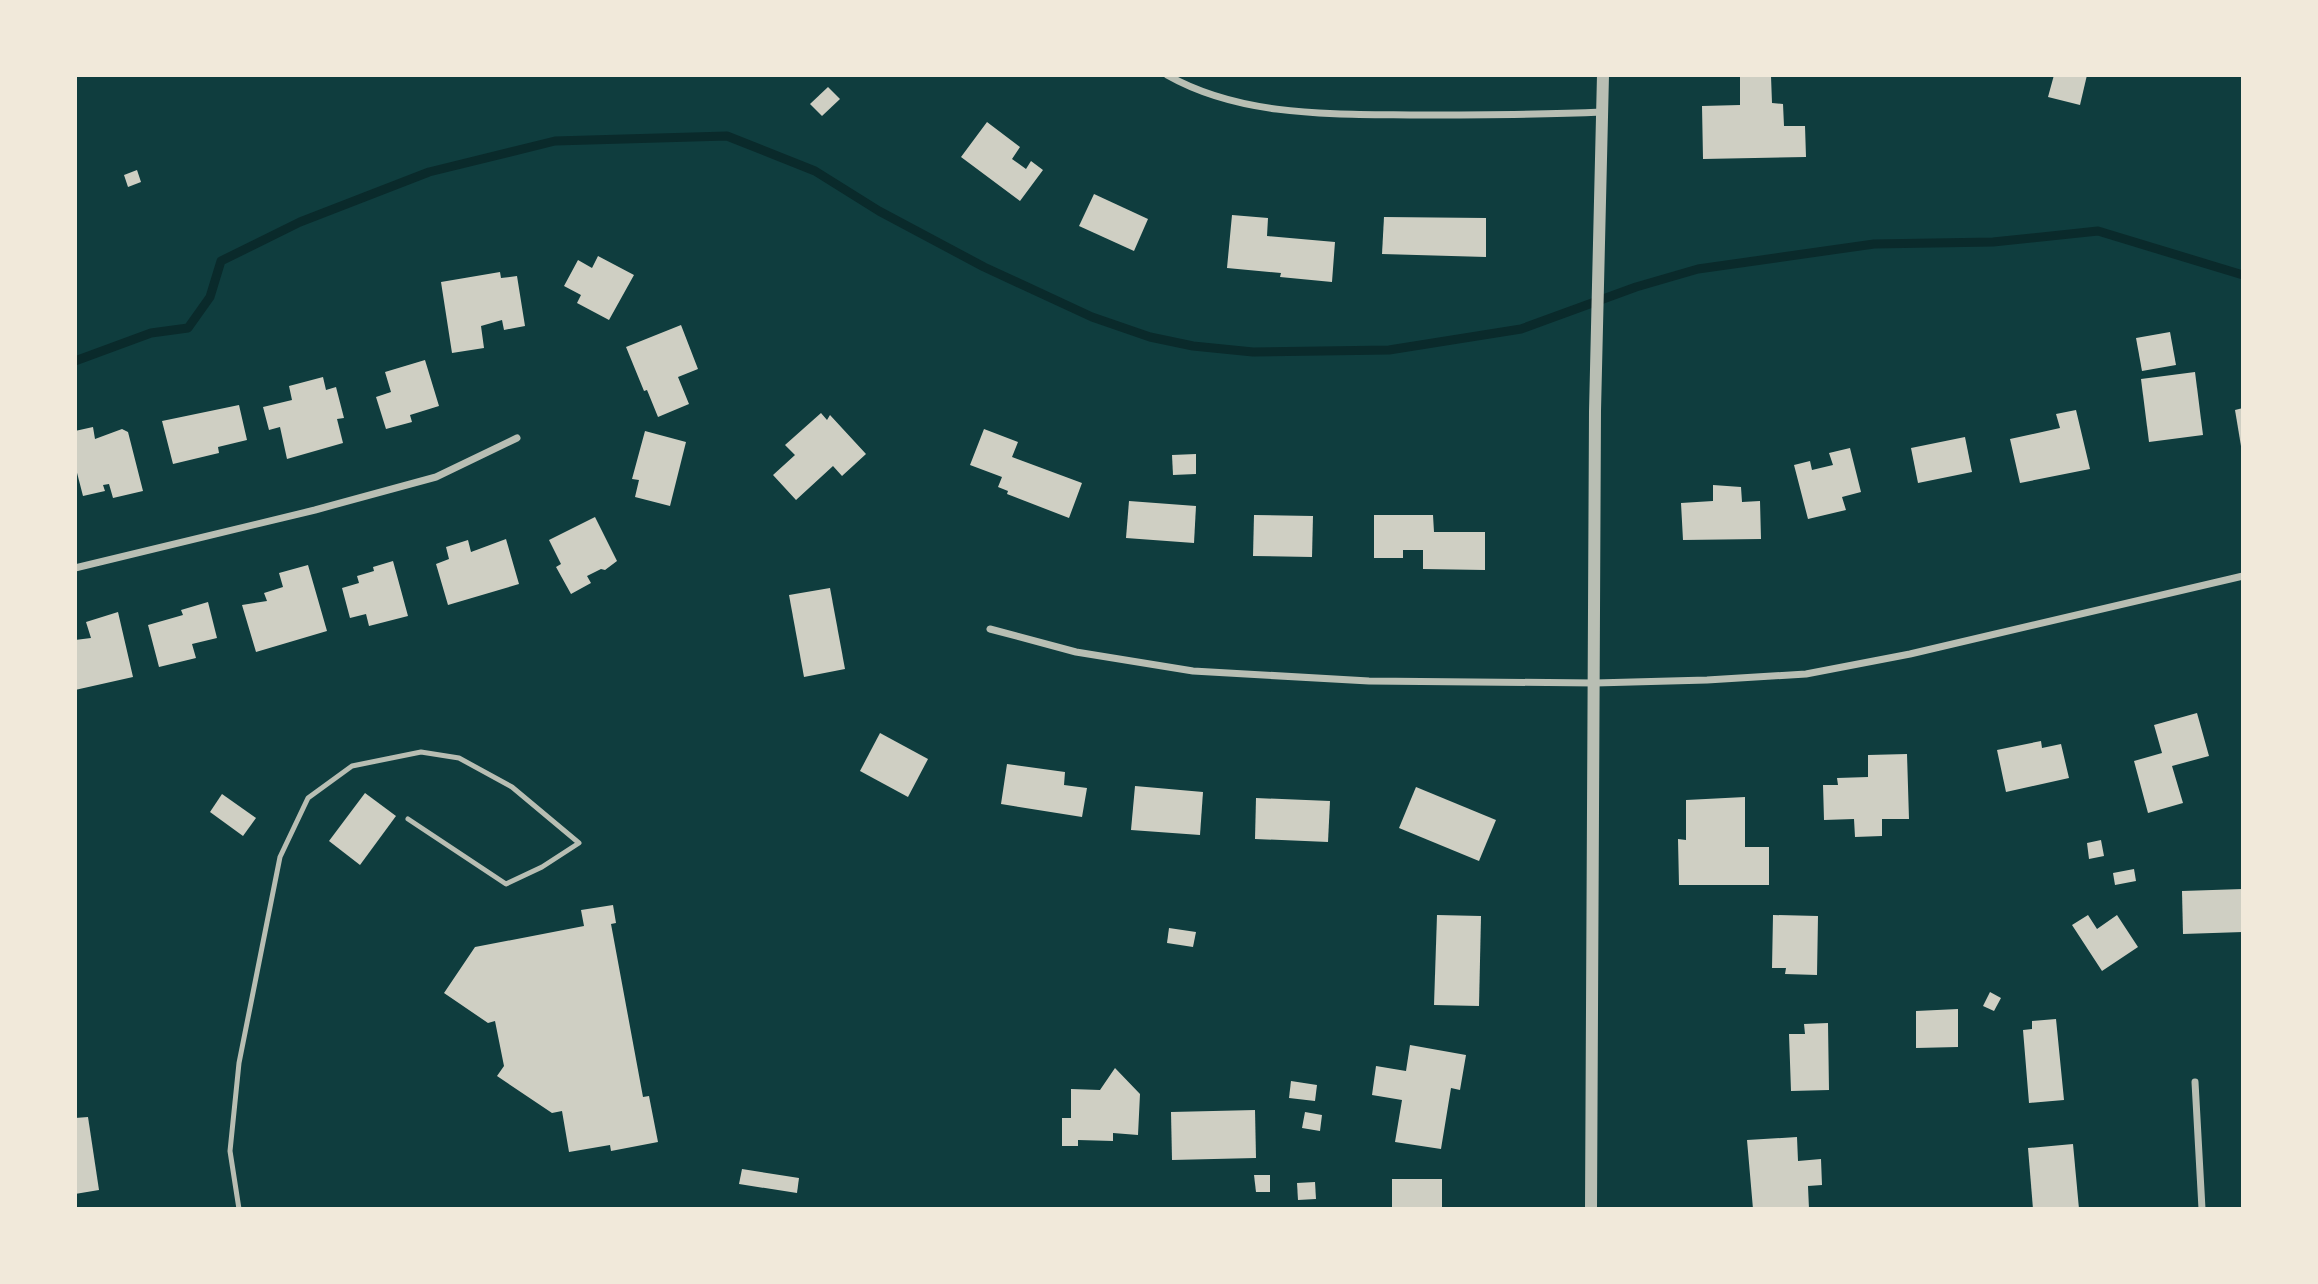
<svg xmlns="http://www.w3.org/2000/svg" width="2318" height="1284" font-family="'Titillium Web',sans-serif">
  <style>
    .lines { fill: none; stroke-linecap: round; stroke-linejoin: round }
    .stream { stroke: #0a2a2b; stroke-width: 9 }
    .building { fill: #cfcfc3 }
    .service { stroke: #b8beb3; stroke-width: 5 }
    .minor { stroke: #b8beb3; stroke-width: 7 }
    .tertiary { stroke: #b8beb3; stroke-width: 12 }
  </style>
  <rect width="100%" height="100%" fill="#0f3d3e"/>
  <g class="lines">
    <!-- stream -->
    <polyline class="stream" points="75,361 151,333 188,328 210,297 221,261 300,222 429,172 555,141 727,136 815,171 879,211 984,267 1092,317 1150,337 1193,346 1253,352 1389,350 1521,329 1636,287 1698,269 1874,244 1993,242 2098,231 2243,275"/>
  </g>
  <!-- building -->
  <g class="building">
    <polygon points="2054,75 2087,75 2080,105 2048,97"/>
    <polygon points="1740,76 1771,76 1772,103 1783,104 1784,126 1805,126 1806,157 1703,159 1702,106 1740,105"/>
    <polygon points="828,87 840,99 822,116 810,104"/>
    <polygon points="987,122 1020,147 1012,159 1026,169 1031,161 1043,170 1020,201 961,157"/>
    <polygon points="137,170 141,182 128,187 124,175"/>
    <polygon points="1094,194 1148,219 1134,251 1079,226"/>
    <polygon points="1232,215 1268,218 1267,236 1335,242 1332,282 1280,277 1281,273 1227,268"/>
    <polygon points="1384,217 1486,218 1486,257 1382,254"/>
    <polygon points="598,256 634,275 609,320 577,303 581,295 564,286 578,260 592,268"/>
    <polygon points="500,272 501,278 517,276 525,326 504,330 502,320 481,326 484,348 452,353 441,282"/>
    <polygon points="681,325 698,369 678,377 689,404 658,417 647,390 644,391 626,347"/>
    <polygon points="2170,332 2176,365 2142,371 2136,338"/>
    <polygon points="425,360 439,406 410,415 412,422 386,429 376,397 391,392 385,372"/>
    <polygon points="2195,372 2203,435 2149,442 2141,379"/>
    <polygon points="323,377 326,390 336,387 344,418 337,419 343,443 287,459 280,427 269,430 263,407 292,400 289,386"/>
    <polygon points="239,405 247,440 218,447 219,453 173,464 162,421"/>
    <polygon points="2243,408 2243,445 2241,446 2235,410"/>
    <polygon points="2076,410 2090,469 2020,483 2010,439 2060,428 2056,414"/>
    <polygon points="821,413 827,420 830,415 866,454 842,476 833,466 796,500 773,475 795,455 785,445"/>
    <polygon points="93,427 95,439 122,429 128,432 143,491 113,498 109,484 103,485 105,491 83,496 75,465 75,431"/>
    <polygon points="984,429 1018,442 1012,457 1082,483 1069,518 1007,494 1008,491 998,487 1002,477 970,465"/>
    <polygon points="645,431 686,442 670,506 635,497 639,480 632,479"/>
    <polygon points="1965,437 1972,472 1918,483 1911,448"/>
    <polygon points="1850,448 1861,492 1842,497 1846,510 1808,519 1794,465 1810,461 1812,470 1833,465 1829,453"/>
    <polygon points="1196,454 1196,474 1173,475 1172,455"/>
    <polygon points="1713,485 1741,487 1742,502 1760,501 1761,539 1683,540 1681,503 1713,501"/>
    <polygon points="1129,501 1196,506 1194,543 1126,538"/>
    <polygon points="1254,515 1313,516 1312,557 1253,556"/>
    <polygon points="1374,515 1433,515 1434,532 1485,532 1485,570 1423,569 1423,550 1403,550 1403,558 1374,558"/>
    <polygon points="595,517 617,561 605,570 601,569 587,576 591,583 571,594 556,567 561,564 549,540"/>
    <polygon points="506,539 519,584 448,605 436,564 449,559 446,547 468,540 471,552"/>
    <polygon points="393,561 408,616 369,626 366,614 350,618 342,588 359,583 357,576 374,571 373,567"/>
    <polygon points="308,565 327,631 256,652 242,605 267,601 264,593 283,587 279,573"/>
    <polygon points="830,588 845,669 804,677 789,595"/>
    <polygon points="208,602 217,638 192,644 196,658 159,667 148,625 183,615 181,610"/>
    <polygon points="118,612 133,677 75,690 75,640 91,638 86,622"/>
    <polygon points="2197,713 2209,756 2172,766 2183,803 2148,813 2134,761 2162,753 2154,725"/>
    <polygon points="880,733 928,759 908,797 860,771"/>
    <polygon points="2041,741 2042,748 2061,744 2069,778 2006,792 1997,750"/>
    <polygon points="1907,754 1909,819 1882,819 1882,836 1855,837 1854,819 1824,820 1823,785 1838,785 1837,778 1868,777 1868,755"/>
    <polygon points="1007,764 1065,772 1064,785 1087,788 1082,817 1001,804"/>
    <polygon points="1135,786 1203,792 1200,835 1131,830"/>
    <polygon points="1416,787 1496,820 1479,861 1399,828"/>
    <polygon points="365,793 396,816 360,865 329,841"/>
    <polygon points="222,794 256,818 243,836 210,812"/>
    <polygon points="1745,797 1745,847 1769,847 1769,885 1679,885 1678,839 1686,840 1686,800"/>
    <polygon points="1256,798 1330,801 1328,842 1255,839"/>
    <polygon points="2101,840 2104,856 2089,859 2087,843"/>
    <polygon points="2134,869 2136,881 2115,885 2113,873"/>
    <polygon points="2243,889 2243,932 2183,934 2182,891"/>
    <polygon points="613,905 616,923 611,924 643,1097 649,1096 658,1142 611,1151 610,1145 569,1152 562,1111 552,1113 497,1076 504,1066 495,1021 488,1023 444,993 475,947 584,926 581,910"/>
    <polygon points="1437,915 1481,916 1479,1006 1434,1005"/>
    <polygon points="1773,915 1818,916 1817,975 1785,974 1786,968 1772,968"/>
    <polygon points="2088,915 2097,929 2117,915 2138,947 2102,971 2072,925"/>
    <polygon points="1169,928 1196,932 1193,947 1167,943"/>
    <polygon points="1990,992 2001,998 1994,1011 1983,1006"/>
    <polygon points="1958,1009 1958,1047 1916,1048 1916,1011"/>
    <polygon points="2056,1019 2064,1100 2029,1103 2023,1030 2032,1029 2032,1021"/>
    <polygon points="1828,1023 1829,1090 1791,1091 1789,1034 1805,1034 1804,1024"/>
    <polygon points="1410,1045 1466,1055 1460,1090 1451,1088 1441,1149 1395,1142 1402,1100 1372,1095 1376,1066 1406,1071"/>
    <polygon points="1115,1068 1140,1094 1138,1135 1113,1133 1113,1141 1078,1140 1078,1146 1062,1146 1062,1118 1071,1118 1071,1089 1100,1090"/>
    <polygon points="1291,1081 1317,1085 1315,1101 1289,1098"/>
    <polygon points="1255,1110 1256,1158 1172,1160 1171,1112"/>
    <polygon points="1305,1112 1322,1115 1320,1131 1302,1128"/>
    <polygon points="88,1117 99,1190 75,1194 75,1118"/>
    <polygon points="1797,1137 1798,1161 1821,1159 1822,1185 1808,1186 1809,1209 1753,1209 1747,1140"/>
    <polygon points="2073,1144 2079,1209 2033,1209 2028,1148"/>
    <polygon points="742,1169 799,1178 797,1193 739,1184"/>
    <polygon points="1254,1175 1270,1175 1270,1192 1256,1192"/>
    <rect x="1392" y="1179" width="50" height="30"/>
    <polygon points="1315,1182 1316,1199 1298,1200 1297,1183"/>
  </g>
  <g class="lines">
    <!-- service -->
    <polyline class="service" points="239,1209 230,1151 239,1063 280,857 308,798 352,766 421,752 459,758 512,787 579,843 542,867 506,884 408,819"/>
    <!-- minor -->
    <g class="minor">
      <path d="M1167 75C1241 117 1331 114 1414 115 1477 115 1539 115 1602 112"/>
      <polyline points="75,568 315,510 436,477 517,438"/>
      <polyline points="990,629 1076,652 1193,671 1369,681 1595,683 1707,680 1806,674 1910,654 2243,576"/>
      <polyline points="2195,1082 2202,1209"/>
    </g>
    <!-- tertiary -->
    <polyline class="tertiary" points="1591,1209 1595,411 1603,75"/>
  </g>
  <!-- border -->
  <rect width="2318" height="1284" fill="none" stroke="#f1e9da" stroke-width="154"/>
</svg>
